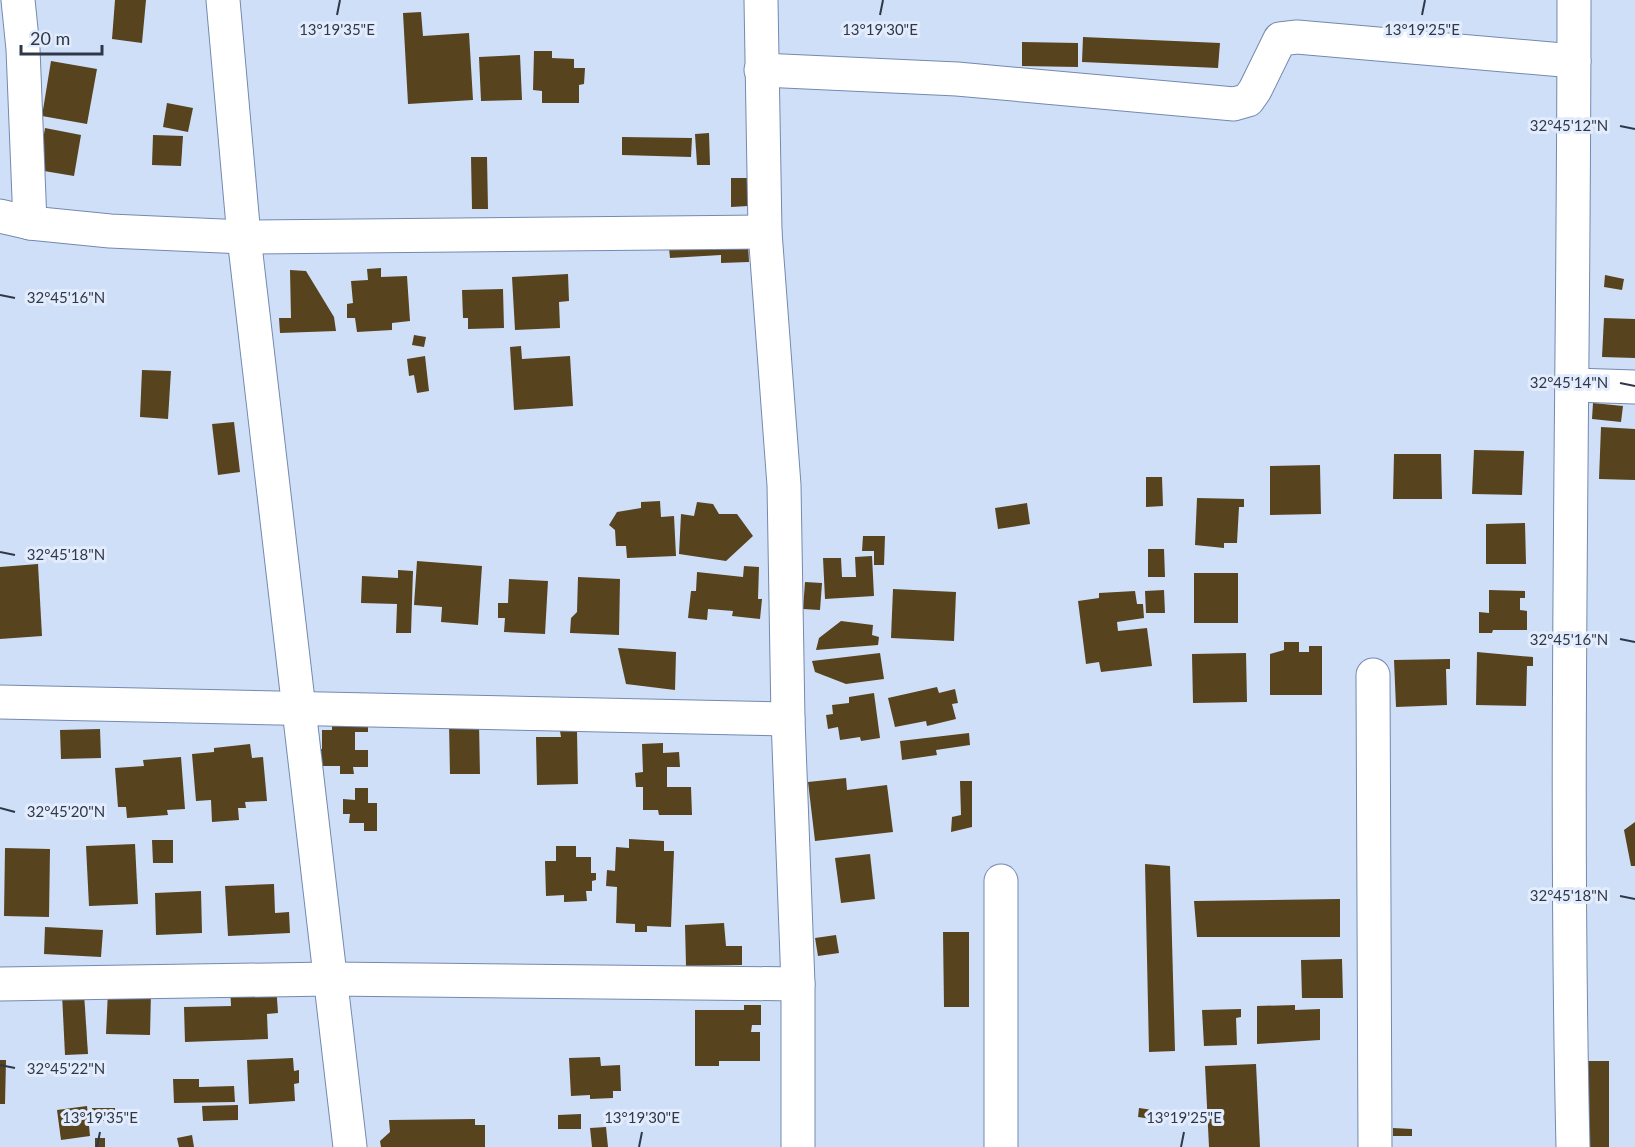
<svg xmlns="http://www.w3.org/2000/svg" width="1635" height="1147" font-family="Lato,sans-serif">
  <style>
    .building { fill: #57431e }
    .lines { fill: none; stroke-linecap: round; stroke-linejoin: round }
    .minor-casing { stroke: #7389af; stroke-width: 35 }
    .minor { stroke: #fff; stroke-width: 33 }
    .ticks { fill: none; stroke: #2e3848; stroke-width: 2 }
    .ticks-label { font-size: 15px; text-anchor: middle; fill: #2e3848; stroke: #e2ecfd; stroke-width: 6; stroke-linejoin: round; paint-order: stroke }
  </style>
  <rect width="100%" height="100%" fill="#d0dff8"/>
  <!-- building -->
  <g class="building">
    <polygon points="115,0 146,0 142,43 112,39"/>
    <polygon points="421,12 423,36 469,33 473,100 408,104 403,13"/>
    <polygon points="1083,37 1220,43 1218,68 1082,62"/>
    <polygon points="1022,42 1078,43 1078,67 1022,66"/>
    <polygon points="534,51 552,51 552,58 574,59 574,68 585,68 584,84 579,85 579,103 542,103 542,91 533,90"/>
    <polygon points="520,55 522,100 481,101 479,57"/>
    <polygon points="51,61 97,69 87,124 42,116"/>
    <polygon points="167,103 193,108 188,132 163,127"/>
    <polygon points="45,128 81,135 74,176 38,170"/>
    <polygon points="709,133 710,165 697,165 695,134"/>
    <polygon points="153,135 183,136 181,166 152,165"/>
    <polygon points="622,137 692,138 691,157 622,155"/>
    <polygon points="471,157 487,157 488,209 472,209"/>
    <polygon points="731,178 748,178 748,206 731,207"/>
    <polygon points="748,243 749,262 721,263 721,255 670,258 669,248"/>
    <polygon points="381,268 381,277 407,276 410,321 392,323 392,330 357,332 355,318 347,318 347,304 353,303 351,281 368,280 367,269"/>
    <polygon points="290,270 306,271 334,317 336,331 280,333 279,318 291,318"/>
    <polygon points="568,274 569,301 559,302 560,328 515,330 512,277"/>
    <polygon points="1605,275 1624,279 1622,290 1604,287"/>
    <polygon points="503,289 504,328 468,329 468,318 463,318 462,290"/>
    <polygon points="1604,318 1635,319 1635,358 1602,357"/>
    <polygon points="414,335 426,337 424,347 412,345"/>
    <polygon points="521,346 522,359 570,356 573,406 514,410 510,347"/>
    <polygon points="425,356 429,391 417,393 414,375 409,376 407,359"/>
    <polygon points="142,370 171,371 168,419 140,417"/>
    <polygon points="1593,403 1623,406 1621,422 1592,419"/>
    <polygon points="234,422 240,472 218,475 212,424"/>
    <polygon points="1601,427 1635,429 1635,480 1599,479"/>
    <polygon points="1474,450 1524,451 1522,495 1472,494"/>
    <polygon points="1394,454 1441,454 1442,499 1393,499"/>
    <polygon points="1320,465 1321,514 1270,515 1270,466"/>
    <polygon points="1146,477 1162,477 1163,506 1146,507"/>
    <polygon points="1197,498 1244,499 1244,507 1239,507 1237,543 1224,543 1224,548 1195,545"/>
    <polygon points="660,501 661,517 674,516 676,556 627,558 626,546 616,546 615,530 609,525 617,512 641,508 641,502"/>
    <polygon points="697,502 713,504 719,514 737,514 753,536 726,561 679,554 681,514 694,516"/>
    <polygon points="1027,503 1030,524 998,529 995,508"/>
    <polygon points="1525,523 1526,564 1486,564 1486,524"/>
    <polygon points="863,536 885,536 884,565 874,565 874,551 862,551"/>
    <polygon points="1148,549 1164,549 1165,577 1148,577"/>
    <polygon points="872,556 874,596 825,599 823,558 841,558 842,577 856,577 855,557"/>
    <polygon points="417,561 482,566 478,625 441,622 442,607 414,605"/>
    <polygon points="38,564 42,636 0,639 0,567"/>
    <polygon points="744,566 759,567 758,599 762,599 760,619 732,616 733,611 708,609 707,620 688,618 691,591 696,591 697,572 743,577"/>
    <polygon points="398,570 413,571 411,633 396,633 397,604 361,603 362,576 398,578"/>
    <rect x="1194" y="573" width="44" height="50"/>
    <polygon points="578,577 620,579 619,635 570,633 571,618 577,612"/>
    <polygon points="509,579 548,581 545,634 504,632 505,618 498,618 498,603 508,603"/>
    <polygon points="805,582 822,583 820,610 803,609"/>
    <polygon points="893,589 956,592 954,641 891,638"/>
    <polygon points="1164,590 1165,613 1146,613 1145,591"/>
    <polygon points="1489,590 1525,591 1525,598 1520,598 1520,610 1527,611 1527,630 1493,630 1492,633 1479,633 1479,612 1489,613"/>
    <polygon points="1135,591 1137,604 1143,604 1144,618 1117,622 1118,631 1147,628 1152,666 1101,672 1099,662 1086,664 1078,601 1099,598 1099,593"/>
    <polygon points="841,621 873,625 872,635 879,637 878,645 816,650 819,638"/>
    <polygon points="1284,642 1299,642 1299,652 1309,652 1309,646 1322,646 1322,695 1270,695 1270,654 1284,650"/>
    <polygon points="618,648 676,652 675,690 626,684"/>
    <polygon points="1477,652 1533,657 1533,666 1527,666 1526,706 1476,705"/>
    <polygon points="880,653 884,679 846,684 815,672 812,661"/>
    <polygon points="1246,653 1247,702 1193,703 1192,654"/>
    <polygon points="1450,659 1450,669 1446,669 1447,705 1396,707 1394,660"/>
    <polygon points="937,687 939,693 955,689 958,703 952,704 956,719 927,726 926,721 895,727 888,698"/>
    <polygon points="874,693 880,738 861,741 860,737 840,740 838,727 828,729 826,715 833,714 832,705 849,703 849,697"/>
    <polygon points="332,715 368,715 368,732 355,732 355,750 368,750 368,767 353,767 354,774 340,774 340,766 314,766 314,749 322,749 322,730 332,730"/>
    <polygon points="449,723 479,723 480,774 450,774"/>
    <polygon points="100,729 101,758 61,759 60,730"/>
    <polygon points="560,731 577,731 578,784 537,785 536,737 561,737"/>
    <polygon points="969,733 970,745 936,750 937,755 902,760 900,741"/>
    <polygon points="663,743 663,753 679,752 680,767 667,767 667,787 691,787 692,815 659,815 658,810 643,810 643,787 636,787 635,773 643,772 642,744"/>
    <polygon points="250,744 252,758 263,757 267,801 245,802 246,808 238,808 239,820 212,822 211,800 196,801 192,754 214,752 214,748"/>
    <polygon points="181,757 185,809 167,810 168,815 127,818 126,807 118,807 115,768 144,766 143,760"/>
    <polygon points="846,778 847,790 887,785 893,832 815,841 808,782"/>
    <polygon points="960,781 972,781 972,827 951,832 952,817 961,815"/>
    <polygon points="355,788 368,788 368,803 377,803 377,831 364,831 364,823 349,823 350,814 343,814 343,799 355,800"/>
    <polygon points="1635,822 1635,866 1631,866 1624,830"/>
    <polygon points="629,839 664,841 664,851 674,851 671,927 647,926 647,932 635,932 635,924 616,923 617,887 606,886 607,870 615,871 616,847 629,848"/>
    <polygon points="152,840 173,840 173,863 153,863"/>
    <polygon points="135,844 138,904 89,906 86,846"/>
    <polygon points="556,846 576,846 576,857 591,857 591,873 596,873 596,880 592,881 592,891 586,891 587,901 564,902 564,895 546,896 545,861 556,861"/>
    <polygon points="5,848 50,849 49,917 4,916"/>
    <polygon points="870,854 875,899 841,903 835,858"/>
    <polygon points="1145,864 1170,866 1175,1051 1149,1052"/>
    <polygon points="274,884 275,913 289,912 290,933 228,936 225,886"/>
    <polygon points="201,891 202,933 156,935 155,893"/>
    <polygon points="1340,899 1340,937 1197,937 1194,901"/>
    <polygon points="724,923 726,946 742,946 742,965 686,966 685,925"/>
    <polygon points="45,927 103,930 101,957 44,954"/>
    <polygon points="943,932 969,932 969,1007 944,1007"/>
    <polygon points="836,935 839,953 818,956 815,938"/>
    <polygon points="1342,959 1343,998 1302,998 1301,960"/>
    <polygon points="276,984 278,1013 267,1014 268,1039 185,1042 184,1007 231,1006 230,986"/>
    <polygon points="108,991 151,992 150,1035 106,1034"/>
    <polygon points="84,993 88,1054 65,1055 62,994"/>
    <polygon points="744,1005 761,1005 761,1025 752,1025 751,1032 760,1032 760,1061 719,1061 719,1066 695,1066 695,1010 744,1010"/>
    <polygon points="1295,1005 1295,1010 1320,1009 1320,1040 1257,1044 1257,1006"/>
    <polygon points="1241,1009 1241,1017 1236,1018 1237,1045 1204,1046 1202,1010"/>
    <polygon points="600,1057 601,1066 620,1065 621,1091 613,1091 613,1098 590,1099 590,1095 571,1096 569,1058"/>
    <polygon points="293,1058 294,1071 299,1070 299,1083 294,1084 295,1101 249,1104 247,1060"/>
    <polygon points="0,1060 6,1060 5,1104 0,1104"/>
    <rect x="1586" y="1061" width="23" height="86"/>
    <polygon points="1256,1064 1260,1147 1209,1147 1205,1066"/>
    <polygon points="173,1079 199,1079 199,1087 234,1086 235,1102 174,1103"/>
    <polygon points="238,1105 238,1120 203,1121 202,1106"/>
    <polygon points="87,1106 90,1136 61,1140 57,1110"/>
    <rect x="92" y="1108" width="23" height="13"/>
    <polygon points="1139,1108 1153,1110 1152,1119 1138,1117"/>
    <polygon points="581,1114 581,1129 558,1129 558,1115"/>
    <polygon points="475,1119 475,1125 485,1125 485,1147 381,1147 380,1141 390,1132 389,1120"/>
    <polygon points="606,1127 608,1147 592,1147 590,1128"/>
    <polygon points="1393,1128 1412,1129 1412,1136 1393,1136"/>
    <polygon points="192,1135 194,1147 179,1147 177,1138"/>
    <rect x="95" y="1138" width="10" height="9"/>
  </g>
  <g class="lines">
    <!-- minor casing -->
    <g class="minor-casing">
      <g id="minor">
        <polyline points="18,0 23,49 30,223"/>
        <polyline points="223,0 244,237 350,1147"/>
        <polyline points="761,0 765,232 784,485 788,719 798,984 798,1147"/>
        <polyline points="761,70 957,79 1234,104 1248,100 1255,90 1280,39 1297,37 1574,61"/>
        <polyline points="0,216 30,223 110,231 244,237 765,232"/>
        <polyline points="1574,385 1635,387"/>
        <polyline points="1373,675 1375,1147"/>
        <polyline points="0,702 788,719"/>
        <polyline points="0,984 330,979 798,984"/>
        <polyline points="1001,1147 1001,881"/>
        <path d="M1573 1147C1564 765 1574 382 1574 0"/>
      </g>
    </g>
    <!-- minor -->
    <use href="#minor" class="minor"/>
  </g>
  <!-- ticks -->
  <path class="ticks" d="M337 15 340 0M880 15 883 0M1422 15 1425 0M1620 126 1635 129M0 295 15 298M1620 383 1635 386M0 552 15 555M1620 639 1635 642M0 808 15 812M1620 896 1635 899M0 1065 15 1068M97 1147 100 1132M639 1147 642 1132M1181 1147 1184 1132"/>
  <g class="ticks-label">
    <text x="337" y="35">13°19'35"E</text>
    <text x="880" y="35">13°19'30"E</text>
    <text x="1422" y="35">13°19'25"E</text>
    <text x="1569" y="131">32°45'12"N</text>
    <text x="66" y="303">32°45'16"N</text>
    <text x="1569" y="388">32°45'14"N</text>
    <text x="66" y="560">32°45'18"N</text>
    <text x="1569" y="645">32°45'16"N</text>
    <text x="66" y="817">32°45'20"N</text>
    <text x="1569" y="901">32°45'18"N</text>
    <text x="66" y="1074">32°45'22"N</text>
    <text x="100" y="1123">13°19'35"E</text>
    <text x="642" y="1123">13°19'30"E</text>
    <text x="1184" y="1123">13°19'25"E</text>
  </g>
  <!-- scale -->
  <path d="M21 45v9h81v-9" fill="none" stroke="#2e3848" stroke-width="3"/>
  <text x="30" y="45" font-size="18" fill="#2e3848" stroke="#e2ecfd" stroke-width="4.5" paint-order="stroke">20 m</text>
</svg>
